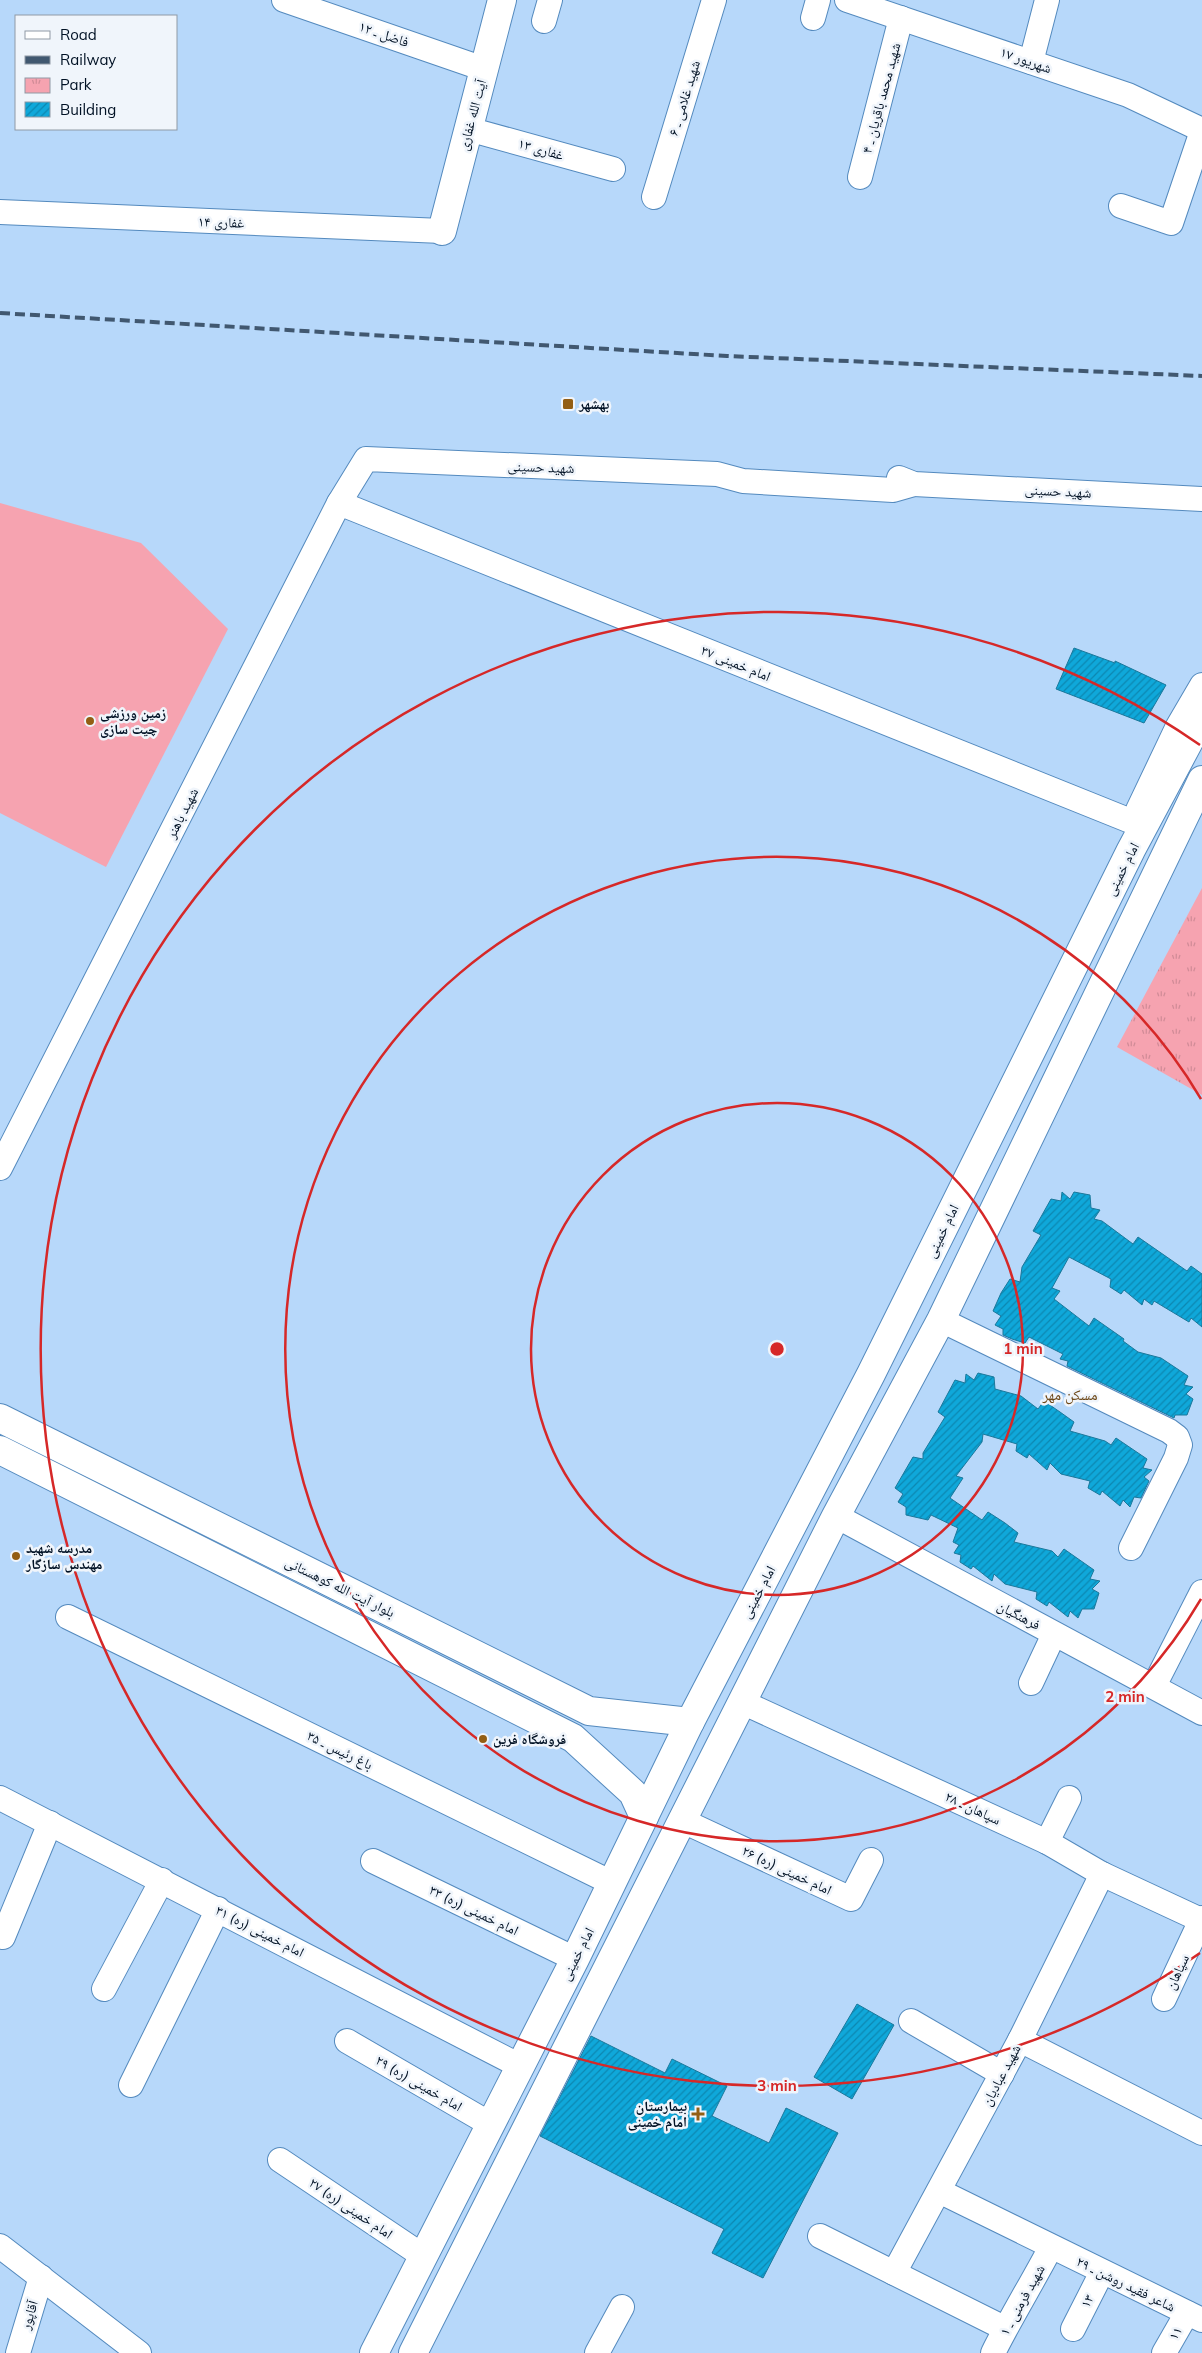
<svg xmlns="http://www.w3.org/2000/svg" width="1202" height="2353" font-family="Mulish,'Noto Naskh Arabic',sans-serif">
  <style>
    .park { fill: url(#park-tufts) }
    .pitch { fill: #f6a3b0 }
    .building { fill: url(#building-hatch); stroke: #1a789b }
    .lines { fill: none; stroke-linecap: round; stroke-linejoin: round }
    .minor-casing { stroke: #548abe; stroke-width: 26 }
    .major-casing { stroke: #548abe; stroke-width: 30 }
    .minor { stroke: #fff; stroke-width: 24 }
    .major { stroke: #fff; stroke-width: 28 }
    .rail { stroke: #415870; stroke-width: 4; stroke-dasharray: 10 5; stroke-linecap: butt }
    .ring { fill: none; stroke: #d62828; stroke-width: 2.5 }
    .poi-dot { fill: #935e14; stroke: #f0f5fb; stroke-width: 2 }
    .labels { text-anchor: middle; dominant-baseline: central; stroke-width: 5; stroke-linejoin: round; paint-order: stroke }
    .street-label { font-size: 14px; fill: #001124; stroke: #f0f5fb }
    .poi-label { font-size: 14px; font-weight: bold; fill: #001124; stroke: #f0f5fb; text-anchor: start }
    .neighbourhood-label { font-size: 15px; fill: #6e4919; stroke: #f0f5fb }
    .centre { fill: #d62828; stroke: #f0f5fb; stroke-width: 2.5 }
    .ring-label { font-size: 15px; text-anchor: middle; font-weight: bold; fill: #d62828; stroke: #f0f5fb; stroke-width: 5; stroke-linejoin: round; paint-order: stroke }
  </style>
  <defs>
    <pattern id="park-tufts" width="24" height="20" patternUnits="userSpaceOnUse" patternTransform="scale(1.25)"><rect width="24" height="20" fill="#f6a3b0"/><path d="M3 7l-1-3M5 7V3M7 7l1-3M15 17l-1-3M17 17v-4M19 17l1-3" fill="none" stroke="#d18b97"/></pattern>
    <pattern id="building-hatch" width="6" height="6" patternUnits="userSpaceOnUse" patternTransform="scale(1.25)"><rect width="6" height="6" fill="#0fa8da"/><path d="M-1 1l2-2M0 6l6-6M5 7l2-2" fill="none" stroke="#0c87b1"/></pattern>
  </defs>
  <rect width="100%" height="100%" fill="#b7d8fa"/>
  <!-- park -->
  <polygon class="park" points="1202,888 1202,1095 1117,1047"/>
  <!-- pitch -->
  <polygon class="pitch" points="0,503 141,543 228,629 106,867 0,813"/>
  <!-- building -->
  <g class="building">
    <polygon points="1074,648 1115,663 1115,661 1166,685 1144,723 1056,689"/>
    <polygon points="1062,1192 1070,1199 1074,1192 1090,1195 1091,1208 1100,1210 1094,1219 1102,1221 1133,1244 1138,1237 1187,1271 1191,1266 1202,1274 1202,1327 1191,1318 1189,1322 1154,1301 1152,1305 1144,1299 1142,1305 1124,1290 1121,1294 1110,1287 1111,1279 1069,1257 1052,1288 1060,1291 1054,1299 1089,1326 1094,1318 1124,1339 1123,1341 1138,1352 1161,1358 1188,1376 1184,1385 1193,1387 1186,1394 1193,1399 1187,1415 1175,1415 1174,1418 1067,1366 1068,1361 1060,1359 1063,1354 1029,1337 1025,1343 1012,1339 1003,1335 1003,1329 995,1325 1001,1316 993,1311 1001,1293 1010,1279 1020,1282 1022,1267 1041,1235 1033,1231 1051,1199 1061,1201"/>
    <polygon points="978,1373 994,1377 995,1389 1021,1396 1038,1409 1044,1401 1060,1412 1074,1422 1070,1431 1105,1441 1111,1445 1116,1438 1147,1459 1143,1468 1152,1470 1144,1477 1149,1481 1141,1498 1134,1497 1130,1507 1123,1500 1120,1506 1102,1491 1100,1495 1088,1488 1090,1481 1061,1474 1050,1463 1047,1470 1029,1454 1027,1458 1016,1451 1017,1444 983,1434 982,1442 956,1476 963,1478 950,1498 982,1520 988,1512 1005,1523 1018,1533 1014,1542 1052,1551 1058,1557 1064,1549 1094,1570 1090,1579 1100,1581 1092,1589 1099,1593 1094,1609 1082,1609 1078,1618 1070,1611 1068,1617 1049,1602 1047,1606 1036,1599 1037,1592 1005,1584 994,1574 992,1581 973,1566 971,1569 960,1562 961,1555 954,1553 959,1545 953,1542 958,1528 931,1515 928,1520 906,1515 906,1507 898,1502 903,1494 895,1488 913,1457 923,1459 923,1453 945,1417 938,1412 955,1380 965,1383 966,1374 974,1380"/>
    <polygon points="857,2004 894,2025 852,2099 814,2077"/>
    <polygon points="591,2036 665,2073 672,2059 727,2086 712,2116 769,2143 786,2108 838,2133 763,2278 712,2253 724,2229 540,2136"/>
  </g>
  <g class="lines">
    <!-- minor casing -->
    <g class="minor-casing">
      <g id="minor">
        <polyline points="284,0 484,69"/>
        <polyline points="847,0 1128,95 1202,130"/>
        <polyline points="813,18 818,0"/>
        <polyline points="544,21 550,0"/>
        <polyline points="1031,62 1047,0"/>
        <polyline points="468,129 613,169"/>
        <polyline points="860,177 901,18"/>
        <polyline points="654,197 714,0"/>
        <polyline points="1121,206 1171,223 1202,131"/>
        <polyline points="0,212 442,231"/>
        <polyline points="899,478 914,484 1202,499"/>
        <polyline points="339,503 1133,822"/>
        <polyline points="1138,810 1178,726 1202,685"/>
        <polyline points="0,1168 339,503 366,459 717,474 743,481 893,490 914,484"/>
        <polyline points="941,1320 1169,1431 1177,1437 1180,1445 1176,1458 1131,1548"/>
        <polyline points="836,1516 1202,1713"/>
        <polyline points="68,1617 612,1883"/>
        <polyline points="1031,1683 1054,1634"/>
        <polyline points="1154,1686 1202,1592"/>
        <polyline points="742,1702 1047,1842 1102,1874 1201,1920"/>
        <polyline points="0,1798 520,2066"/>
        <polyline points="683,1821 851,1899 871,1860"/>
        <polyline points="1047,1842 1069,1798"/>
        <polyline points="373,1861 575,1959"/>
        <polyline points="3,1937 50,1823"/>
        <polyline points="104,1989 162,1880"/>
        <polyline points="1164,1999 1202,1918"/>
        <polyline points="911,2021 1002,2074"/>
        <polyline points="1020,2040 1202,2133"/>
        <polyline points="347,2041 490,2124"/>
        <polyline points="131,2085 218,1909"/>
        <polyline points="280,2160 423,2256"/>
        <polyline points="939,2191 1202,2320"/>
        <polyline points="820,2236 1004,2328"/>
        <polyline points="0,2246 139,2353"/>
        <polyline points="894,2273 1020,2040 1102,1874"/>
        <polyline points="1073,2329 1102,2272"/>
        <polyline points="18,2353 41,2277"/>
        <polyline points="597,2353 622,2307"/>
        <path d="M993 2353C1011 2317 1032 2283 1051 2247"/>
        <polyline points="1164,2353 1187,2313"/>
      </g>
    </g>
    <!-- major casing -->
    <g class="major-casing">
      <g id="major">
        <polyline points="442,231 502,0"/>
        <polyline points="0,1418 589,1711 690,1722"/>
        <polyline points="0,1450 573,1738 633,1793 644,1817"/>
        <polyline points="374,2353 575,1959 690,1722 871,1374 1131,850 1202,717"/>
        <polyline points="413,2353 836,1516 941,1320 1202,780"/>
      </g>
    </g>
    <!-- minor -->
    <use href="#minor" class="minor"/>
    <!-- major -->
    <use href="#major" class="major"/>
    <!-- rail -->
    <polyline class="rail" points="0,313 727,356 1202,376"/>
  </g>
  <!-- distance rings -->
  <g class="ring">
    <circle cx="777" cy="1349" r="246"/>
    <path d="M1201 1599A492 492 0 1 1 1201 1099"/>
    <path d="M1200 1953A737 737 0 1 1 1200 745"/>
  </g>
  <!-- markers -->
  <g class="poi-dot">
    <rect x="562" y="398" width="12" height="12" rx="2.5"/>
    <circle cx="90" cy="721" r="5"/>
    <circle cx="16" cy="1556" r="5"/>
    <circle cx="483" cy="1739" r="5"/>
    <path d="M695.5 2106.5h5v5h5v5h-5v5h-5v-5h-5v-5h5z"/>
  </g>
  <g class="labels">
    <!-- street labels -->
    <g class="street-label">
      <text transform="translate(384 34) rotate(19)">فاضل ـ ۱۲</text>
      <text transform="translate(1026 60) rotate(19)">۱۷ شهریور</text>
      <text transform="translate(684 98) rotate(-73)">شهید غلامی ـ ۶</text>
      <text transform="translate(881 98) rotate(-75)">شهید محمد باقریان ـ ۴</text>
      <text transform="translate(472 115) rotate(-75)">آیت الله غفاری</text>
      <text transform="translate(541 149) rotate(16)">غفاری ۱۳</text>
      <text transform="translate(221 222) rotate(2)">غفاری ۱۴</text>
      <text transform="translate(541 467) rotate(2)">شهید حسینی</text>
      <text transform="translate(1058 491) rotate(3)">شهید حسینی</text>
      <text transform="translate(736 663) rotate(22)">امام خمینی ۳۷</text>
      <text transform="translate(182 813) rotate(-63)">شهید باهنر</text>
      <text transform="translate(1122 869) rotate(-63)">امام خمینی</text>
      <text transform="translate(942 1231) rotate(-64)">امام خمینی</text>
      <text transform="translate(340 1587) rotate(26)">بلوار آیت الله کوهستانی</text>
      <text transform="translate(758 1592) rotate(-62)">امام خمینی</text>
      <text transform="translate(1019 1615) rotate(28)">فرهنگیان</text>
      <text transform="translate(340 1750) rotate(26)">باغ رئیس ـ ۳۵</text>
      <text transform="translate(973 1808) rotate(25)">سپاهان ـ ۲۸</text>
      <text transform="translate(787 1870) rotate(25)">امام خمینی (ره) ۲۶</text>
      <text transform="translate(474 1910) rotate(26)">امام خمینی (ره) ۳۳</text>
      <text transform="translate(260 1931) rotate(27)">امام خمینی (ره) ۳۱</text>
      <text transform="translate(577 1954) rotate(-63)">امام خمینی</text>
      <text transform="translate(1177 1972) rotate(-65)">سپاهان</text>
      <text transform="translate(1001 2075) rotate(-62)">شهید عبادیان</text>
      <text transform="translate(419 2083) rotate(30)">امام خمینی (ره) ۲۹</text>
      <text transform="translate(351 2208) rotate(34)">امام خمینی (ره) ۲۷</text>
      <text transform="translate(1126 2284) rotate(26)">شاعر فقید روشن ـ ۲۹</text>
      <text transform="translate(1022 2300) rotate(-61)">شهید فرمنی ـ ۱</text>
      <text transform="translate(1087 2301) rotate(-63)">۱۳</text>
      <text transform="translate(29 2315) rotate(-73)">آقاپور</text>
      <text transform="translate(1175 2333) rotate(-61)">۱۱</text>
    </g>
    <!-- poi labels -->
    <g class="poi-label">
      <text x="579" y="404">بهشهر</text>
      <text x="100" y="713">زمین ورزشی<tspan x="100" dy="16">چیت سازی</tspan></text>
      <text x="26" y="1548">مدرسه شهید<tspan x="26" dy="16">مهندس سازگار</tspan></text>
      <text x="493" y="1739">فروشگاه فرین</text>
      <text x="687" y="2106" text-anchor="end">بیمارستان<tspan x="687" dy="16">امام خمینی</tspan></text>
    </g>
    <!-- neighbourhood labels -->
    <g class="neighbourhood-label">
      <text x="1070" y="1394">مسکن مهر</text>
    </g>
  </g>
  <circle cx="777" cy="1349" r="8" class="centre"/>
  <g class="ring-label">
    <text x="1023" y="1354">1 min</text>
    <text x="1125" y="1702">2 min</text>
    <text x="777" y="2091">3 min</text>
  </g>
  <!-- legend -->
  <rect x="15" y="15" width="162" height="115" fill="#f0f5fb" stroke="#909aa5"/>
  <rect x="25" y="31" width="25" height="8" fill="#ffffff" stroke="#909aa5"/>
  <text x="60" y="40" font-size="15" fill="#001124">Road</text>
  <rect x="25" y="56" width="25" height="8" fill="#415870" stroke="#909aa5"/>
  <text x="60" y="65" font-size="15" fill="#001124">Railway</text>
  <rect x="25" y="78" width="25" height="15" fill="url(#park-tufts)" stroke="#909aa5"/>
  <text x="60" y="90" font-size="15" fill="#001124">Park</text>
  <rect x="25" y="102" width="25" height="15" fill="url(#building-hatch)" stroke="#909aa5"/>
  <text x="60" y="115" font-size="15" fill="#001124">Building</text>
</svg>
